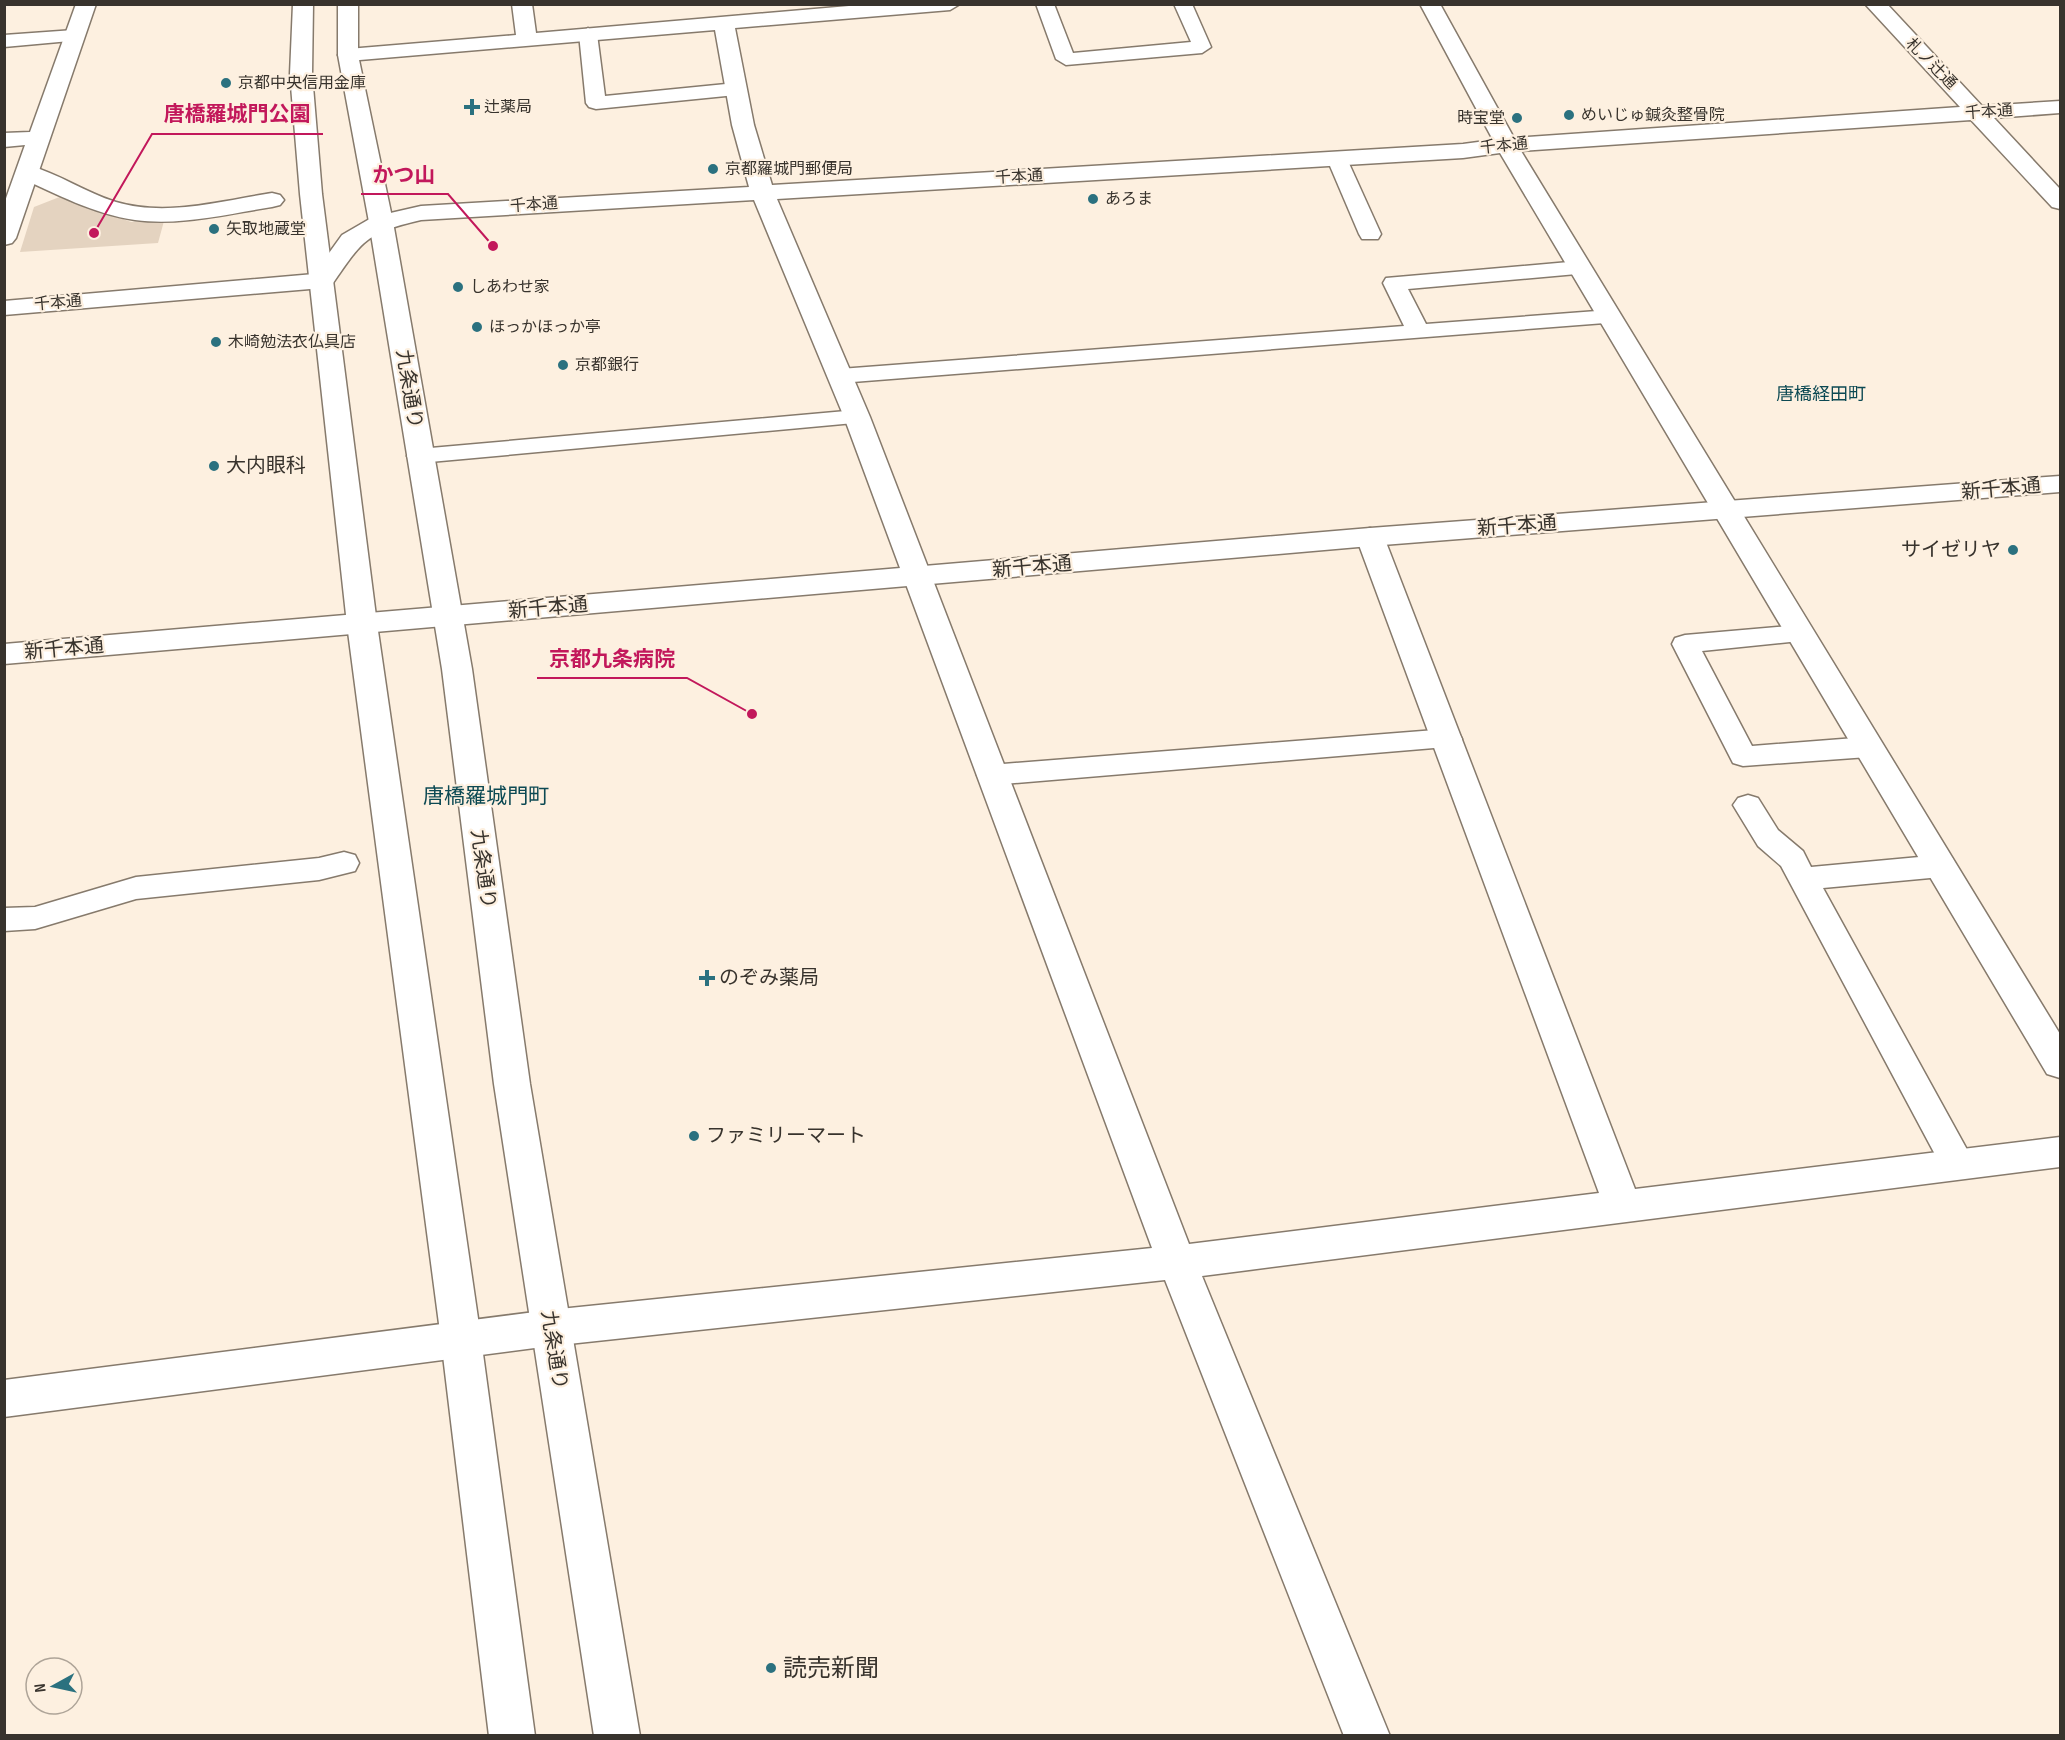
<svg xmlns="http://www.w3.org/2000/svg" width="2065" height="1740" font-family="'Sofia Sans Condensed','Noto Sans JP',sans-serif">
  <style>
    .green { fill: #e4d3c0 }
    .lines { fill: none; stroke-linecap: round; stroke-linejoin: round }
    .service-casing { stroke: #867a6c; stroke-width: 3 }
    .pedestrian-casing { stroke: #867a6c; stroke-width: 3 }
    .minor-casing { stroke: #867a6c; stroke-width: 3 }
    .tertiary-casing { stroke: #867a6c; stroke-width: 3 }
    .trunk-casing { stroke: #867a6c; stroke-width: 3 }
    .service { fill: #fff; fill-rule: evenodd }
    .pedestrian { fill: #fff; fill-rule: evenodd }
    .minor { fill: #fff; fill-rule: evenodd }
    .tertiary { fill: #fff; fill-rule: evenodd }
    .trunk { fill: #fff; fill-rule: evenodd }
    .poi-dot { fill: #2b717f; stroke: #fdf0e0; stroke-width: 2 }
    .labels { text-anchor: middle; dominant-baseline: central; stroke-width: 4.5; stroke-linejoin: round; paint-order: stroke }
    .far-street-label { font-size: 16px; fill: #38332d; stroke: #fdf0e0 }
    .far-poi-label { font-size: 16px; fill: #38332d; stroke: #fdf0e0; text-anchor: start }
    .far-neighbourhood-label { font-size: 18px; fill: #0c4953; stroke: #fdf0e0 }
    .street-label { font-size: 20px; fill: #38332d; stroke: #fdf0e0 }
    .poi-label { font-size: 20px; fill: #38332d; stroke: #fdf0e0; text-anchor: start }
    .neighbourhood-label { font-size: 21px; fill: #0c4953; stroke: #fdf0e0 }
    .near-poi-label { font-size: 24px; fill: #38332d; stroke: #fdf0e0; text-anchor: start }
    .leader { fill: none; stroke: #c2185b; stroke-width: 2 }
    .callout-dot { fill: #c2185b; stroke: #fdf0e0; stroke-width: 2 }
    .callout-label { font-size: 21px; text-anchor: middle; font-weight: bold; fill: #c2185b; stroke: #fdf0e0; stroke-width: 4.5; stroke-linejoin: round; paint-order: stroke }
  </style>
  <rect width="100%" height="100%" fill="#fdf0e0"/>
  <!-- green -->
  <polygon class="green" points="62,196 131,222 164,221 158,243 20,252 34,207"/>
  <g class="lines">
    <!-- service casing -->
    <g class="service-casing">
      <g id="service">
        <polygon points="1036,4 1054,4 1073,53 1191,42 1174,4 1192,4 1211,47 1202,53 1066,65 1056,59"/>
        <polygon points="588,28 597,34 605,96 736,83 746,89 736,95 596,109 589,107 586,103 579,34"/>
        <polygon points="74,30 83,36 81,40 4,47 4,35"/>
        <polygon points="1337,153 1344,155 1347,159 1381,234 1378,239 1362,239 1359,234 1327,159 1330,155"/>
        <polygon points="1580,261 1588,263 1591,268 1588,273 1408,289 1426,324 1610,310 1618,312 1621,317 1618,322 840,383 832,381 828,376 832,371 840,369 1404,326 1383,283 1386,278"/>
        <polygon points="857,410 865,412 869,417 865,422 419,463 410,461 407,456 410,451 419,449"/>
        <polygon points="1800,625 1809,628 1813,634 1809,640 1702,651 1752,746 1868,737 1878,740 1882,747 1878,754 1868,757 1743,766 1733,763 1672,644 1675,638 1685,635"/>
        <polygon points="1448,729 1458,732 1462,739 1458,746 991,785 981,782 977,775 981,768 991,765"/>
        <polygon points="1748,795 1758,798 1778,830 1803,851 1811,867 1941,855 1952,858 1956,866 1952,874 1941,877 1823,888 1970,1155 1975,1165 1970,1175 1958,1179 1946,1175 1781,866 1758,846 1733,805 1738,798"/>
        <polygon points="344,852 355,855 359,863 355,871 319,880 136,899 35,929 4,931 4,908 35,907 136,877 319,858"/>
      </g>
    </g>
    <!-- pedestrian casing -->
    <g class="pedestrian-casing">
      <path id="pedestrian" d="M27 165C58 173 86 193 116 202 166 217 222 201 272 193L280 195 284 200 280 205 272 207C227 214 181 226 135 220 94 214 56 194 19 177L16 172 19 167Z"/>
    </g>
    <!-- minor casing -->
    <g class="minor-casing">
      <g id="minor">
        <polygon points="76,4 96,4 16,238 12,243 4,245 4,204 25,145 4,147 4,133 30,132"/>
        <path d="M512 4H532L536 33 872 4H960L950 10 735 28 754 125 772 185 1463 144 1493 140 1420 4H1440L1514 138 1960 107 1865 4H1887L1982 106 2060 101V113L1994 118 2060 189V209L2052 207 1971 120 1521 151 2060 1034V1078L2047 1074 1500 153 1463 158 777 199 870 417 1189 1244 1599 1193 1356 537 1360 531 1370 528 1380 531 1384 537 1635 1189 2060 1137V1167L1202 1276 1390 1736H1344L1165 1280 550 1346 4 1417V1380L550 1310 1152 1248 844 417 754 200 421 220C365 233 362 241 331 286L322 288 4 315V301L314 274 342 235 373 217 421 206 749 187 732 125 715 30 348 61 341 59 338 55 341 51 348 49 516 35Z"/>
      </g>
    </g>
    <!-- tertiary casing -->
    <g class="tertiary-casing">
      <polygon id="tertiary" points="2060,476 2060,492 1370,546 4,664 4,644 1370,528"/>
    </g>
    <!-- trunk casing -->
    <g class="trunk-casing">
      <g id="trunk">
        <polygon points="293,4 313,4 312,74 322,194 377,624 481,1339 535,1736 489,1736 441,1339 347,624 300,194 290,74"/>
        <polygon points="338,4 358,4 358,55 393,222 472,669 530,1084 640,1736 594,1736 494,1084 442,669 369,222 338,55"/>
      </g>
    </g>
    <!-- service -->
    <use href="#service" class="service"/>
    <!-- pedestrian -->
    <use href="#pedestrian" class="pedestrian"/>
    <!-- minor -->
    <use href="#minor" class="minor"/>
    <!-- tertiary -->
    <use href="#tertiary" class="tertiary"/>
    <!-- trunk -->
    <use href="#trunk" class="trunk"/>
  </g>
  <!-- markers -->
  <g class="poi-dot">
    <circle cx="226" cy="83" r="6"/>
    <path d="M469 98h6v6h6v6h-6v6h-6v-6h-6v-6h6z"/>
    <circle cx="1569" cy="115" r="6"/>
    <circle cx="1517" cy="118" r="6"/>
    <circle cx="713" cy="169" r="6"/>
    <circle cx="1093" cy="199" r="6"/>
    <circle cx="214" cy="229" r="6"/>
    <circle cx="458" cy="287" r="6"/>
    <circle cx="477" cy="327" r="6"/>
    <circle cx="216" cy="342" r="6"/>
    <circle cx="563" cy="365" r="6"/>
    <circle cx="214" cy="466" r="6"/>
    <circle cx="2013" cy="550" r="6"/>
    <path d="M704 969h6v6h6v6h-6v6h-6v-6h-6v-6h6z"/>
    <circle cx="694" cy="1136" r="6"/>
    <circle cx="771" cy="1668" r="6"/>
  </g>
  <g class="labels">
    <!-- far-street labels -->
    <g class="far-street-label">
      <text transform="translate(1931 64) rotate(45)">札ノ辻通</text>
      <text transform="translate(1989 112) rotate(-4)">千本通</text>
      <text transform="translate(1504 146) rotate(-6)">千本通</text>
      <text transform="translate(1019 177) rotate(-3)">千本通</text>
      <text transform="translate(534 205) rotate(-4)">千本通</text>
      <text transform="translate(58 303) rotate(-5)">千本通</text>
    </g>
    <!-- far-poi labels -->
    <g class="far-poi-label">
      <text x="238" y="83">京都中央信用金庫</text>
      <text x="484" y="107">辻薬局</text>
      <text x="1581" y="115">めいじゅ鍼灸整骨院</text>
      <text x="1505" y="118" text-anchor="end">時宝堂</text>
      <text x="725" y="169">京都羅城門郵便局</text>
      <text x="1105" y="199">あろま</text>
      <text x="226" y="229">矢取地蔵堂</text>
      <text x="470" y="287">しあわせ家</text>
      <text x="489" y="327">ほっかほっか亭</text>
      <text x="228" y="342">木崎勉法衣仏具店</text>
      <text x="575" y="365">京都銀行</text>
    </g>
    <!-- far-neighbourhood labels -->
    <g class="far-neighbourhood-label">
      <text x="1821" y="394">唐橋経田町</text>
    </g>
    <!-- street labels -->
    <g class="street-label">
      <text transform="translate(409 389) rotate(81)">九条通り</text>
      <text transform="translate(2001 489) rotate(-5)">新千本通</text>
      <text transform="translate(1517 526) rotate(-4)">新千本通</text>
      <text transform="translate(1032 567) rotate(-5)">新千本通</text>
      <text transform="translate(548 608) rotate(-5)">新千本通</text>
      <text transform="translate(64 649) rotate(-5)">新千本通</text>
      <text transform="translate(483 869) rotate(82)">九条通り</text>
      <text transform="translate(554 1350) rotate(81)">九条通り</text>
    </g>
    <!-- poi labels -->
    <g class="poi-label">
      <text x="226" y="466">大内眼科</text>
      <text x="2001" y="550" text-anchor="end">サイゼリヤ</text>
      <text x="719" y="978">のぞみ薬局</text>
      <text x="706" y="1136">ファミリーマート</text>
    </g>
    <!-- neighbourhood labels -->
    <g class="neighbourhood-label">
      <text x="486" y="796">唐橋羅城門町</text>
    </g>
    <!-- near-poi labels -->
    <g class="near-poi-label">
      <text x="783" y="1668">読売新聞</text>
    </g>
  </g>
  <!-- callouts -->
  <path class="leader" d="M94 233L152 134H323M493 246L448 194H361M752 714L687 678H537"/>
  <g class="callout-dot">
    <circle cx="94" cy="233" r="6"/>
    <circle cx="493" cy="246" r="6"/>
    <circle cx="752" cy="714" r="6"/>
  </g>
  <g class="callout-label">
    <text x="237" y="121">唐橋羅城門公園</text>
    <text x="404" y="182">かつ山</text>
    <text x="612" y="666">京都九条病院</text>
  </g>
  <!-- border -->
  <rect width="2065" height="1740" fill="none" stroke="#38332d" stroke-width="12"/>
  <!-- north arrow -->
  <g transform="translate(54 1686) rotate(262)"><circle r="28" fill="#fdf0e0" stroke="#aea498" stroke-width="1.5"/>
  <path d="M0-4.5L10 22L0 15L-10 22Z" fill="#2b717f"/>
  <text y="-9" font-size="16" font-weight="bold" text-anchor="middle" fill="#38332d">N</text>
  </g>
</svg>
